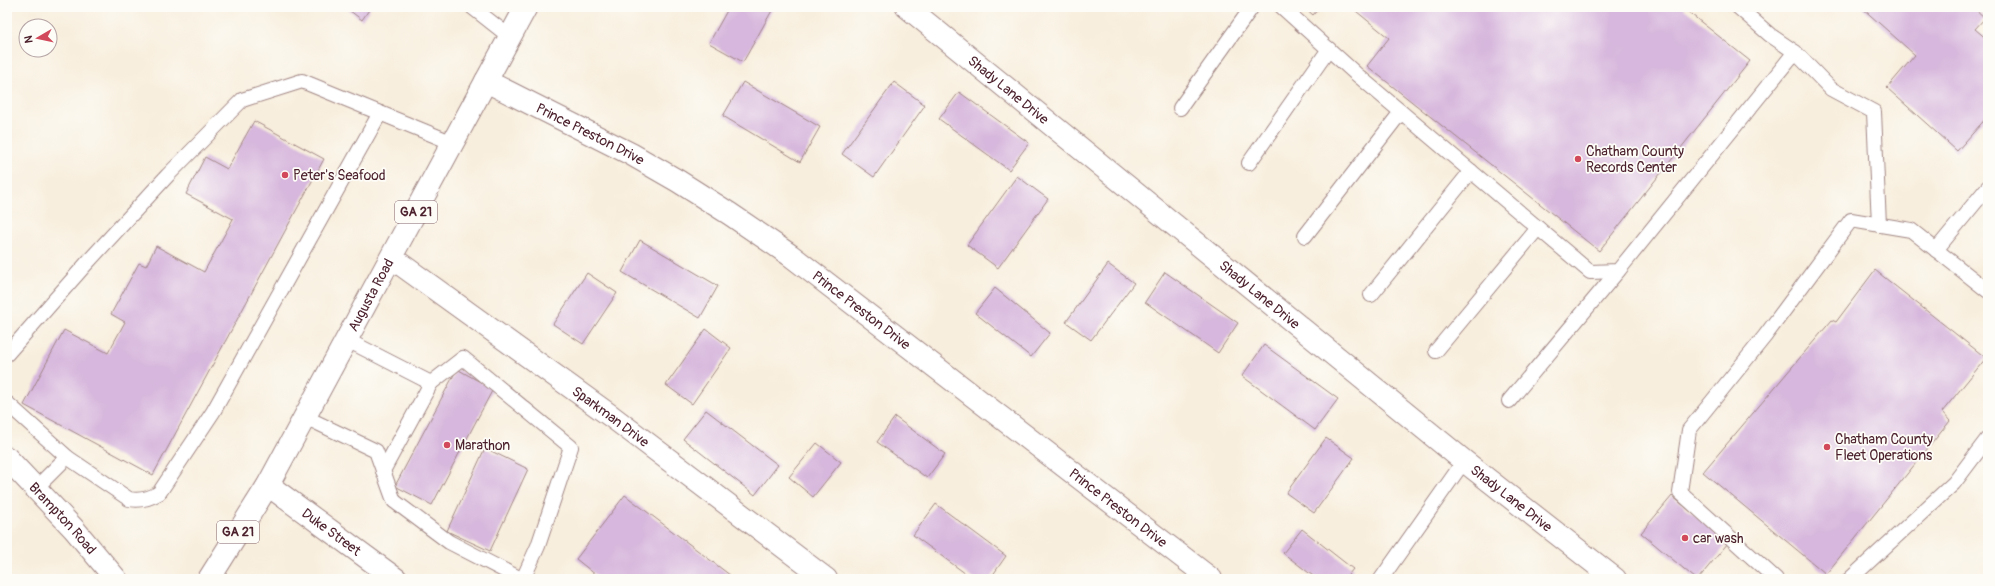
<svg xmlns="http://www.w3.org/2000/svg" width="1995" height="586" font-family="Pangolin,sans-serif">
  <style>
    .building { fill: #d7b7dd }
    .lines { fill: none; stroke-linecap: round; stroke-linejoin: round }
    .lane-casing { stroke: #a18684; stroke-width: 16 }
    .street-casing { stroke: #a18684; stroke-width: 24 }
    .secondary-casing { stroke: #a18684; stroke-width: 24 }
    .highway-casing { stroke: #a18684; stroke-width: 24 }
    .lane { stroke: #fff; stroke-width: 14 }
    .street { stroke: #fff; stroke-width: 22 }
    .secondary { stroke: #fff; stroke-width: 22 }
    .highway { stroke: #fff; stroke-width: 22 }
    .poi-dot { fill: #d1495b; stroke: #fdfcf7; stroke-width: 1.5 }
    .labels { text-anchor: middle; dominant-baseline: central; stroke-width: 3.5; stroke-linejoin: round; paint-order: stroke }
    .shield { fill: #fdfcf7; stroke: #806168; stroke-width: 1 }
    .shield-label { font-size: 13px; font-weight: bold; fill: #4a1f2b }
    .street-label { font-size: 14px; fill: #4a1f2b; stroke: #fdfcf7 }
    .poi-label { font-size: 14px; fill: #4a1f2b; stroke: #fdfcf7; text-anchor: start }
  </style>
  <rect width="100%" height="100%" fill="#fdfcf7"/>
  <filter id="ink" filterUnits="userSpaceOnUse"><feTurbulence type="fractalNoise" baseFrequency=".025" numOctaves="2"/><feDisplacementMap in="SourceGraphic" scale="8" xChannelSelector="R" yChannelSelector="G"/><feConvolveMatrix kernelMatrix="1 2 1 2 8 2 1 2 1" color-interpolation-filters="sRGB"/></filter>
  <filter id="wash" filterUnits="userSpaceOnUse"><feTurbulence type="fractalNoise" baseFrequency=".012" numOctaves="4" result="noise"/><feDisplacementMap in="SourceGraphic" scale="16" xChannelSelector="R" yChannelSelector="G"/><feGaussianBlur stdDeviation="0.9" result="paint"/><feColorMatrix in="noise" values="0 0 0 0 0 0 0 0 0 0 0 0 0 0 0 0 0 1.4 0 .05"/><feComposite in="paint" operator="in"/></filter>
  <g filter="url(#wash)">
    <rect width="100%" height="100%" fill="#f8eedd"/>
    <g id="blocks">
      <!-- building -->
      <g class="building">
        <polygon points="345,7 371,7 362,20"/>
        <polygon points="729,7 774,7 743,62 709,43"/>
        <polygon points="1304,7 1320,7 1313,15"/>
        <polygon points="1351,7 1682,7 1750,61 1599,251 1367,66 1389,38"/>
        <polygon points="1861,7 1973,7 1985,18 1975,29 1988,40 1988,116 1957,151 1887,88 1915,55"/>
        <polygon points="743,82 820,127 800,162 723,116"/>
        <polygon points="894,82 925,105 874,177 842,154"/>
        <polygon points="959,92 1029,143 1009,170 939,119"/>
        <polygon points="254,121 324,159 153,475 24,405 64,330 108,353 125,322 111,314 139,263 146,266 156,246 204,272 233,219 186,194 205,157 227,169"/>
        <polygon points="1017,176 1048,199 998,268 967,245"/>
        <polygon points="640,240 718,286 700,318 622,272"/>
        <polygon points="1108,264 1134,283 1091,340 1066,322"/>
        <polygon points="1875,270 1986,358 1942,412 1950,421 1826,574 1703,472 1832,320 1836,322"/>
        <polygon points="1165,272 1238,323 1218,353 1145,302"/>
        <polygon points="587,273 617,293 583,344 553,324"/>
        <polygon points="995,288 1050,333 1031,357 975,313"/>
        <polygon points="706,329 731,348 692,404 666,385"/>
        <polygon points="1264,345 1338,399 1315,430 1242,376"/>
        <polygon points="457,369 493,389 432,505 395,486"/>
        <polygon points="706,410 778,465 755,495 683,439"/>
        <polygon points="895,417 945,454 927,478 877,442"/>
        <polygon points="1326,438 1354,458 1314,513 1286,493"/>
        <polygon points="817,443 841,462 813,497 789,477"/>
        <polygon points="485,448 528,469 490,551 447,531"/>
        <polygon points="625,495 735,579 601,579 576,559"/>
        <polygon points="1672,496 1728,543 1698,579 1696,579 1641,533"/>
        <polygon points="936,504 1006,556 990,579 973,579 913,535"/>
        <polygon points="1302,529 1353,569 1345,579 1317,579 1283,553"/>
      </g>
    </g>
  </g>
  <g filter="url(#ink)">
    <use href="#blocks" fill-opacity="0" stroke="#a18684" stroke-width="1"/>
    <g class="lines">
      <!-- lane casing -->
      <g class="lane-casing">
        <g id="lane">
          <polyline points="472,7 510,37"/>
          <polyline points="1282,7 1355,73 1590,272 1618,271 1795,52 1770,35 1738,7"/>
          <polyline points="1795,52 1831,89 1874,112 1879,225"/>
          <polyline points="1180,108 1252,7"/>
          <polyline points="1249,163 1329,49"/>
          <polyline points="1305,236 1401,112"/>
          <polyline points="1936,250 1988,187"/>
          <polyline points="1371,295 1471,171"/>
          <polyline points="347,340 431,383 463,358 571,447 538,546 523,579"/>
          <polyline points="1436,351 1538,228"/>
          <polyline points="7,354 86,264 168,175 242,100 302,81 453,143"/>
          <polyline points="1509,401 1618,271"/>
          <polyline points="7,403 67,457 36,488"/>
          <polyline points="305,417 376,451 394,501 449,542 521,579"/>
          <path d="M67 457 129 499C140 501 149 499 159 493L213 412 380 113"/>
          <polyline points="383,471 431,383"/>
          <polyline points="1381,579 1464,461"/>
          <polyline points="1776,579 1680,492 1689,430 1765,336 1851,220 1911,230 1988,291"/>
          <polyline points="1850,579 1954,483 1988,438"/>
        </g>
      </g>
      <!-- street casing -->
      <g class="street-casing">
        <g id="street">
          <path id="s1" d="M907 7 1464 461 1615 579"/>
          <path id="s2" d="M486 81 631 154 678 181 730 214 790 255 1211 579"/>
          <path id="s3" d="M392 258 611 416 826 579"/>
          <path id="s4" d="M268 485 396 579"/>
        </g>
      </g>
      <!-- secondary casing -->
      <g class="secondary-casing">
        <g id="secondary">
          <path id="s5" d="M7 458 74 529 116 579"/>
        </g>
      </g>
      <!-- highway casing -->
      <g class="highway-casing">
        <g id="highway">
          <path id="s6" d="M209 579 268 485 526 7"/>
        </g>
      </g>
      <!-- lane -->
      <use href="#lane" class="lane"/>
      <!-- street -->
      <use href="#street" class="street"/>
      <!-- secondary -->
      <use href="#secondary" class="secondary"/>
      <!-- highway -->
      <use href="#highway" class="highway"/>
    </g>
  </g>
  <!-- markers -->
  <g class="poi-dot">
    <circle cx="1578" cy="159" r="4"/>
    <circle cx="285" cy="175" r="4"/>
    <circle cx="447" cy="445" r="4"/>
    <circle cx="1827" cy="447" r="4"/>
    <circle cx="1685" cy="538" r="4"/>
  </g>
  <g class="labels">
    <!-- shield labels -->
    <g class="shield">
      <rect x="395" y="201" width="42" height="22" rx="3"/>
      <rect x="217" y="521" width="42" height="22" rx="3"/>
    </g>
    <g class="shield-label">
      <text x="416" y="212">GA 21</text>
      <text x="238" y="532">GA 21</text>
    </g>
    <!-- street labels -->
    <g class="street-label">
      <text stroke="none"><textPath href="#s1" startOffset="131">Shady Lane Drive</textPath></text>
      <text stroke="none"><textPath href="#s2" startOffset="117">Prince Preston Drive</textPath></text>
      <text stroke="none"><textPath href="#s6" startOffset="327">Augusta Road</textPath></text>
      <text stroke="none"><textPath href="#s1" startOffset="455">Shady Lane Drive</textPath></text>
      <text stroke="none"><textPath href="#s2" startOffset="441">Prince Preston Drive</textPath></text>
      <text stroke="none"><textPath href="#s3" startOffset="270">Sparkman Drive</textPath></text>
      <text stroke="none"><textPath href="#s1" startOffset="779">Shady Lane Drive</textPath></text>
      <text stroke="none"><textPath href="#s2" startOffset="765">Prince Preston Drive</textPath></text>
      <text stroke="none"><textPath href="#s5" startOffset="82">Brampton Road</textPath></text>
      <text stroke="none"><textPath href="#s4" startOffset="79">Duke Street</textPath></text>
    </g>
    <!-- poi labels -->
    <g class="poi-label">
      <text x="1586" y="151">Chatham County<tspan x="1586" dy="16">Records Center</tspan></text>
      <text x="293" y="175">Peter's Seafood</text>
      <text x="1835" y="439">Chatham County<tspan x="1835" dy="16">Fleet Operations</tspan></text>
      <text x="455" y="445">Marathon</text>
      <text x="1693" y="538">car wash</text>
    </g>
  </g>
  <!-- margin -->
  <rect width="1995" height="586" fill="none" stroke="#fdfcf7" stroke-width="24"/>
  <!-- north arrow -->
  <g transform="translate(38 38) rotate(261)"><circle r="19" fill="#fdfcf7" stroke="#b5a4a5"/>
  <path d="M0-3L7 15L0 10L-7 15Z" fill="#d1495b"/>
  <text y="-6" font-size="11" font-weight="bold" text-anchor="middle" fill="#4a1f2b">N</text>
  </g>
</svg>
